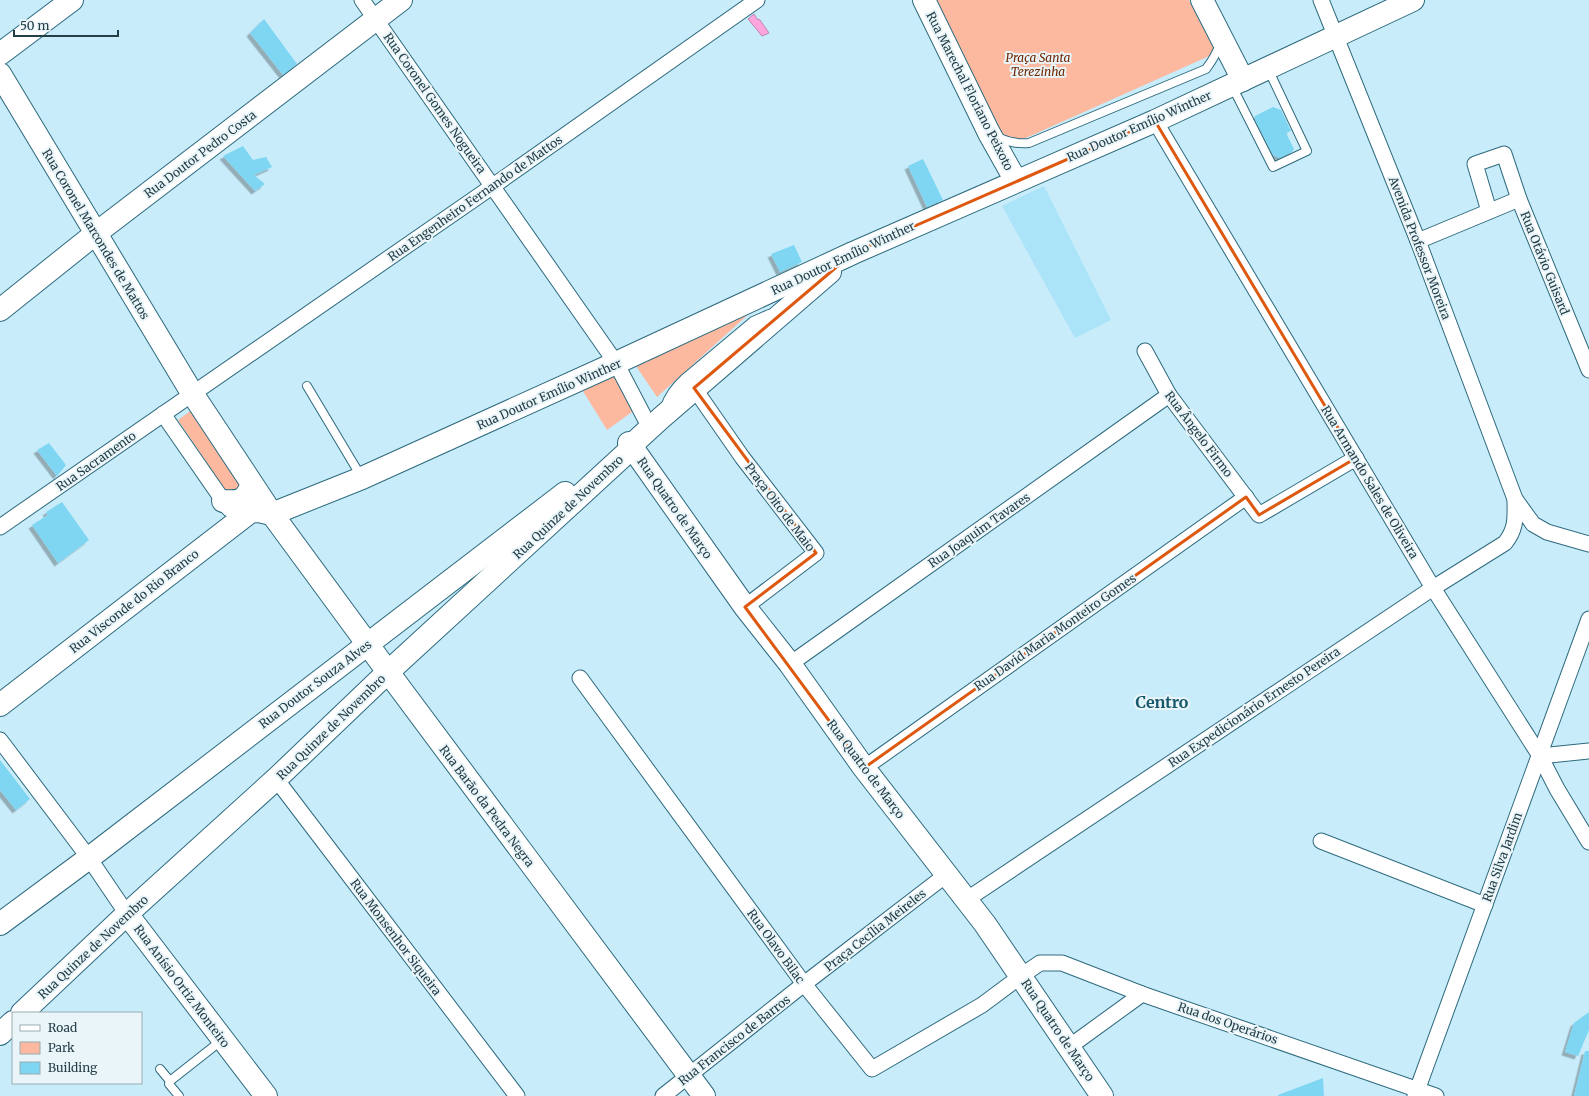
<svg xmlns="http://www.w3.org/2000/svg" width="1589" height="1096" font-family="Merriweather,serif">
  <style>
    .built { fill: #abe3f8 }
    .green { fill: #fcb99f }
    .water { fill: #fea5dd; stroke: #bd86b0 }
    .building { fill: #7ed6f3; filter: url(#shadow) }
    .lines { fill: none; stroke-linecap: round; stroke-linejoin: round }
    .lane-casing { stroke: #2d6a7e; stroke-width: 10 }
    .street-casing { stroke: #2d6a7e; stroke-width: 17 }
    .secondary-casing { stroke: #2d6a7e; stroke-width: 24 }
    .lane { stroke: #fff; stroke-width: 8 }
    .street { stroke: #fff; stroke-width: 15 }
    .secondary { stroke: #fff; stroke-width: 22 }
    .marked { fill: none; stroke: #de580f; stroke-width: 3; stroke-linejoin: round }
    .labels { text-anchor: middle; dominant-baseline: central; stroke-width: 4; stroke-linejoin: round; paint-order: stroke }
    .park-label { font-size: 12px; font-style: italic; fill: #6f2701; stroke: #e9f5f9 }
    .street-label { font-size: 12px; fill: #243e47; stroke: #e9f5f9 }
    .district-label { font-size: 16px; font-weight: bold; fill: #17576a; stroke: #e9f5f9 }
  </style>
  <defs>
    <filter id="shadow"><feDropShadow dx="-3.5" dy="3.5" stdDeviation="0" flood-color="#0004"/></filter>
  </defs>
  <rect width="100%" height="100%" fill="#c8ecfa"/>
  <!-- built -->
  <polygon class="built" points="1044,186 1111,320 1075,338 1002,206"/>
  <!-- green -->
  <g class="green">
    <polygon points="931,0 1189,0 1216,53 1019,141 1004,136"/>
    <polygon points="752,311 657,397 636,366"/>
    <polygon points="616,371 636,409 607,430 581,388"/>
    <polygon points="196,407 247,484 229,496 178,420"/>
  </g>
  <!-- water -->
  <polygon class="water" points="754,14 757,19 760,20 769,33 762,36 748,19"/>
  <!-- building -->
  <g class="building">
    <polygon points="264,19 297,64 283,75 250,33"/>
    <polygon points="1273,107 1281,110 1291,131 1286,133 1294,149 1292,152 1280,158 1273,155 1255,120 1255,116"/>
    <polygon points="243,146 253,160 266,157 272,167 254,175 265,184 255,191 223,156"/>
    <polygon points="923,159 943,200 927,207 908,166"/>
    <polygon points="794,245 802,262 780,272 771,254"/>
    <polygon points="49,443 66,465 57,476 37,450"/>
    <polygon points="62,502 89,540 58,563 32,525 48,515 46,512"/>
    <polygon points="0,760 30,799 16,810 0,790"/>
    <polygon points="1589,1012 1589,1030 1578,1056 1565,1052 1574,1023"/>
    <polygon points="1585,1051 1589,1051 1589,1096 1574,1096"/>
    <polygon points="1323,1078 1324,1096 1278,1096 1278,1095"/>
  </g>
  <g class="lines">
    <!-- lane casing -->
    <g class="lane-casing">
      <g id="lane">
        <polyline points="1232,86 1273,167 1307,151 1268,69"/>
        <path d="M997 137C1009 142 1017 144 1029 143L1206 69C1212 61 1217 54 1220 43"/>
        <polyline points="307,386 362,478"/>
        <path d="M665 407C669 395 675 387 685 378L753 321 769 314"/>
        <polyline points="160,1069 170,1081 169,1084 179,1096"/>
        <polyline points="170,1081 222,1040"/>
      </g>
    </g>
    <!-- street casing -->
    <g class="street-casing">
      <g id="street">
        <polyline points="362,0 616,363 650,428"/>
        <polyline points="1321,0 1418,241 1515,499 1533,524 1547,532 1589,544"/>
        <polyline points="1155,121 1433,588 1540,756 1557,789 1589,842"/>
        <polyline points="1489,211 1475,164 1504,154 1519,199 1589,370"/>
        <polyline points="1418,241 1519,199"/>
        <polyline points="1145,351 1169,395 1259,515 1356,458"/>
        <polyline points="694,388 742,457 816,553 745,607"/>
        <polyline points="163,414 229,509"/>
        <polyline points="0,527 493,186 757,0"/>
        <polyline points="790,664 1169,395"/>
        <polyline points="580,678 804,984 872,1069 982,1005 1021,976 1040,963 1062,963 1142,994 1436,1096"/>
        <polyline points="0,740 89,858 127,914"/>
        <polyline points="1540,756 1589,751"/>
        <polyline points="864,768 1246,497"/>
        <polyline points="276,779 517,1096"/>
        <polyline points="1321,841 1485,905"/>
        <path d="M966 900 1433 588 1505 543C1517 528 1515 517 1515 499"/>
        <polyline points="1069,1047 1142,994"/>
        <polyline points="663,1096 804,984 946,875"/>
        <polyline points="1415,1096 1589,619"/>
      </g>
    </g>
    <!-- secondary casing -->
    <g class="secondary-casing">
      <g id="secondary">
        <polyline points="924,0 989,133 1016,181"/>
        <polyline points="1202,0 1243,80"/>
        <polyline points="0,54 72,0"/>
        <polyline points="0,74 192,393 272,514 388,672 704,1096"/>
        <polyline points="0,310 95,234 401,0"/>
        <polyline points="629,443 745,607 790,664 864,768 985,924 1102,1096"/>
        <path d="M223 501C241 502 244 501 252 485"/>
        <polyline points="272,514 362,478 616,363 853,253 1155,121 1413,0"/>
        <polyline points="0,705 250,512 258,511 272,514"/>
        <polyline points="127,914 266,1096"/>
        <polyline points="0,924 89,858 565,493"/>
        <polyline points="22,1013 127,914 276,779 388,672 633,447 637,440 661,418 830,272"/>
        <polyline points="0,1034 13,1022"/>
      </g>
    </g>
    <!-- lane -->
    <use href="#lane" class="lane"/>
    <!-- street -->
    <use href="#street" class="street"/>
    <!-- secondary -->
    <use href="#secondary" class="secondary"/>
  </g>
  <!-- marked area -->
  <path class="marked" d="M1155 121 1356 458 1259 515 1246 497 864 768 745 607 816 553 694 388 853 253Z"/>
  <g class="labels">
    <!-- park labels -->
    <g class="park-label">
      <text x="1038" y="57">Praça Santa<tspan x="1038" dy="14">Terezinha</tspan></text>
    </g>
    <!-- street labels -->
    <g class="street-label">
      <text transform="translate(970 91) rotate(63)">Rua Marechal Floriano Peixoto</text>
      <text transform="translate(435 103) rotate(55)">Rua Coronel Gomes Nogueira</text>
      <text transform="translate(1139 126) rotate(-24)">Rua Doutor Emílio Winther</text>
      <text transform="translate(200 154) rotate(-37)">Rua Doutor Pedro Costa</text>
      <text transform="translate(475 198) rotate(-35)">Rua Engenheiro Fernando de Mattos</text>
      <text transform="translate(96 234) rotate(59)">Rua Coronel Marcondes de Mattos</text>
      <text transform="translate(1420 248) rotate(69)">Avenida Professor Moreira</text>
      <text transform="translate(843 258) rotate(-25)">Rua Doutor Emílio Winther</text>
      <text transform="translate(1545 263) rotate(68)">Rua Otávio Guisard</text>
      <text transform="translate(549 394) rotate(-24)">Rua Doutor Emílio Winther</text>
      <text transform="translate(1199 434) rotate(53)">Rua Ângelo Firmo</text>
      <text transform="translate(96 461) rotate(-35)">Rua Sacramento</text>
      <text transform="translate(1370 482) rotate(59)">Rua Armando Sales de Oliveira</text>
      <text transform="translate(568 507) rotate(-43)">Rua Quinze de Novembro</text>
      <text transform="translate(780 507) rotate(53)">Praça Oito de Maio</text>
      <text transform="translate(675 508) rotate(55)">Rua Quatro de Março</text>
      <text transform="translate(979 530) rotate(-35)">Rua Joaquim Tavares</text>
      <text transform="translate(134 601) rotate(-38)">Rua Visconde do Rio Branco</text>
      <text transform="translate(1055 632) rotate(-35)">Rua David Maria Monteiro Gomes</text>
      <text transform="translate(315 684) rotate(-37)">Rua Doutor Souza Alves</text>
      <text transform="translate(1254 707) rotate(-34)">Rua Expedicionário Ernesto Pereira</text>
      <text transform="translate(331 727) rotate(-44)">Rua Quinze de Novembro</text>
      <text transform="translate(866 769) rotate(53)">Rua Quatro de Março</text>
      <text transform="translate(487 806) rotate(53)">Rua Barão da Pedra Negra</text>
      <text transform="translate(1502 857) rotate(-70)">Rua Silva Jardim</text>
      <text transform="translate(875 930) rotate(-38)">Praça Cecília Meireles</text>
      <text transform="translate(396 937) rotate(53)">Rua Monsenhor Siqueira</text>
      <text transform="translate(776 946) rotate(54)">Rua Olavo Bilac</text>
      <text transform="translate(93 947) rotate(-43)">Rua Quinze de Novembro</text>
      <text transform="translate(182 986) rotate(53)">Rua Anísio Ortiz Monteiro</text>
      <text transform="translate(1228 1023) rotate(19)">Rua dos Operários</text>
      <text transform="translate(1058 1030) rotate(56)">Rua Quatro de Março</text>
      <text transform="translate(734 1040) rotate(-38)">Rua Francisco de Barros</text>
    </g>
    <!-- district labels -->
    <g class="district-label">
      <text x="1162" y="702">Centro</text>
    </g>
  </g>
  <!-- legend -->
  <rect x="12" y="1012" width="130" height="72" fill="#e9f5f9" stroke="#9aacb2"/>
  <rect x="20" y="1025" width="20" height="6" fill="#ffffff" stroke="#9aacb2"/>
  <text x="48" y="1032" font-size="12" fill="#243e47">Road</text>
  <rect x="20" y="1042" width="20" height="12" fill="#fcb99f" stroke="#9aacb2"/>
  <text x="48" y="1052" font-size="12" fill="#243e47">Park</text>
  <rect x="20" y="1062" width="20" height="12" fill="#7ed6f3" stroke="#9aacb2"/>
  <text x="48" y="1072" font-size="12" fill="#243e47">Building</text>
  <!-- scale -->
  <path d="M14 30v6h104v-6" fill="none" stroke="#243e47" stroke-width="2"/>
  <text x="20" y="30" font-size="12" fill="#243e47" stroke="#e9f5f9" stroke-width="3" paint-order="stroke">50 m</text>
</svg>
